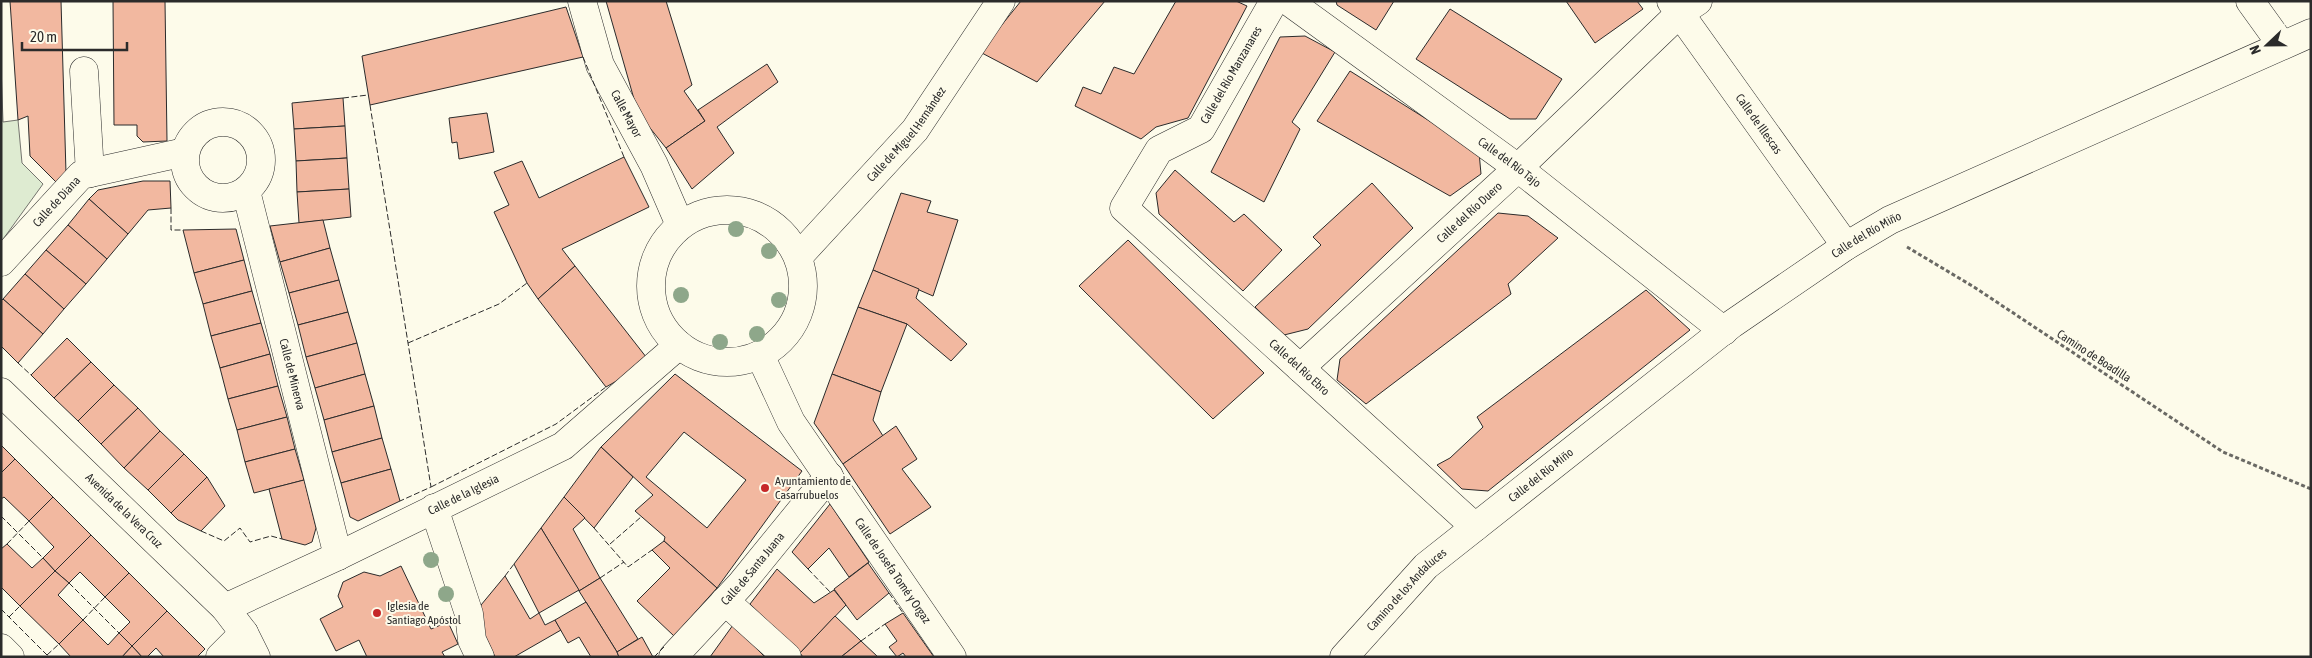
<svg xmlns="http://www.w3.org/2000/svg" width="2312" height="658" font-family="'Asap Condensed',sans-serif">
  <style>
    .green { fill: #deebd1; stroke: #74746e }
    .building { fill: #f2b8a0; stroke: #2b2b2b; fill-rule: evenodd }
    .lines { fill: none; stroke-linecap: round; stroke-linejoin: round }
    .minor-casing { stroke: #2b2b2b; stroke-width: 29 }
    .path { stroke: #6a6964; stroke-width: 3; stroke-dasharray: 4 2.5; stroke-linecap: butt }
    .minor { stroke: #fdfbea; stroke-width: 28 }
    .fence { stroke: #2b2b2b; stroke-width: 1; stroke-dasharray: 6 2.5; stroke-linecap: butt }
    .tree { fill: #8ea78a }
    .poi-dot { fill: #c62828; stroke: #fdfbea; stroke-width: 2 }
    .labels { text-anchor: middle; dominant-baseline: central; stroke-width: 4; stroke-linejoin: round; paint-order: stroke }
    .street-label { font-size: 12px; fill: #2b2b2b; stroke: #fdfbea }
    .poi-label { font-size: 12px; fill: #2b2b2b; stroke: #fdfbea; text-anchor: start }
  </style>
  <rect width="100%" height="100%" fill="#fdfbea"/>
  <!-- green -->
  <polygon class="green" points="1,65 3,122 18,120 22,163 43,184 1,242"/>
  <!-- building -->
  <g class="building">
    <polygon points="10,1 61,1 66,173 57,183 30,156 28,116 18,120"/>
    <polygon points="113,1 165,1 167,141 143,142 137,136 137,125 114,125"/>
    <polygon points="606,1 666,1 692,85 684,91 705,121 666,148 638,113"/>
    <polygon points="1021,1 1105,1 1037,82 980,52"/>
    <polygon points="1176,1 1236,1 1247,6 1188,118 1156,127 1141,139 1075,106 1083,87 1101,94 1114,67 1134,74"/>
    <polygon points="1336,1 1394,1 1376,30 1337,5"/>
    <polygon points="1566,1 1637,1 1643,9 1595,43"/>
    <polygon points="566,7 583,57 370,105 362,56"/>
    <polygon points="1450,9 1562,79 1536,119 1510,119 1416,59"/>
    <polygon points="1305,36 1335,52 1292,122 1300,129 1264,202 1211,172 1280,37"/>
    <polygon points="767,64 778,82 717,127 734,153 692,189 666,148 705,121 698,110"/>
    <polygon points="1350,71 1479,152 1481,174 1450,196 1317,121"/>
    <polygon points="343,98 345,126 294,129 292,103"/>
    <polygon points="487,113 494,152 459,159 457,142 452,143 449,118"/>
    <polygon points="345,126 347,158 296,161 294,129"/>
    <polygon points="624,157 649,207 562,249 575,266 538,299 527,283 494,212 509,205 494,172 522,161 539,198"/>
    <polygon points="347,158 349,189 297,192 296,161"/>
    <polygon points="1175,170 1234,222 1244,214 1282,250 1243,291 1159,214 1156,193"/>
    <polygon points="143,181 170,181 171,208 148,210 128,234 89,199 98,190"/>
    <polygon points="1372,183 1413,228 1308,329 1284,335 1255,307 1321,245 1313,237"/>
    <polygon points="349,189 351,217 299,223 297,192"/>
    <polygon points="901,193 931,201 927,212 958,220 933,296 873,270"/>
    <polygon points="89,199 128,234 107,259 68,225"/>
    <polygon points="1498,213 1528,216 1558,238 1508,284 1511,294 1366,404 1337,380 1340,359"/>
    <polygon points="323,220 330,248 280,262 270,226"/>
    <polygon points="68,225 107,259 86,284 46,250"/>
    <polygon points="236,229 244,260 194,273 183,230"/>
    <polygon points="1128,240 1264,373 1213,419 1079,286"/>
    <polygon points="330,248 339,280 289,293 280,262"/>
    <polygon points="46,250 86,284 64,309 25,274"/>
    <polygon points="244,260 252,291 203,304 194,273"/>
    <polygon points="575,266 650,362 606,387 538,299"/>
    <polygon points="873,270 919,289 916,298 967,344 951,361 907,324 858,307"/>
    <polygon points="25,274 64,309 43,334 3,299"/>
    <polygon points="339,280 348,312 298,325 289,293"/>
    <polygon points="1646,290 1690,330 1488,491 1462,489 1437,465 1450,458 1483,427 1477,417"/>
    <polygon points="252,291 261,323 211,336 203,304"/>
    <polygon points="3,299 43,334 18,363 1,346 1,301"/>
    <polygon points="858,307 907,324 881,392 832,374"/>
    <polygon points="348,312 357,343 306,357 298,325"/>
    <polygon points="261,323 270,354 220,368 211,336"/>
    <polygon points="67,338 91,362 54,398 31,375"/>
    <polygon points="357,343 365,374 315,388 306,357"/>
    <polygon points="270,354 278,386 228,399 220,368"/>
    <polygon points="91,362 114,385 78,421 54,398"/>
    <polygon points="365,374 374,406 324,420 315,388"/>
    <path d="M675 374 802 471 717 588 664 541 665 537 635 511 653 495 601 447ZM684 432 746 480 707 528 646 477Z"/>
    <polygon points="832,374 881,392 873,420 883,436 843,464 814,423"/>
    <polygon points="114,385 138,408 101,444 78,421"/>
    <polygon points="278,386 287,417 237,430 228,399"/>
    <polygon points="374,406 382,438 332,452 324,420"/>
    <polygon points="138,408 160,431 124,468 101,444"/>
    <polygon points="287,417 295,449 245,462 237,430"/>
    <polygon points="896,426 917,459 902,469 931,507 890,534 843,464"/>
    <polygon points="160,431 184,454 148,490 124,468"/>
    <polygon points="382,438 391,469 341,483 332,452"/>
    <polygon points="1,445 15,459 1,473"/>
    <polygon points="601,447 633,477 594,528 564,497"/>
    <polygon points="295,449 304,480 254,493 245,462"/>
    <polygon points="184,454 207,477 171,513 148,490"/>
    <polygon points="15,459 53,497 29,521 4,497 1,499 1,473"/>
    <polygon points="391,469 400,501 358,521 350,517 341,483"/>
    <polygon points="207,477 225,506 201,531 178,520 171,513"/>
    <polygon points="304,480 316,528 312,542 305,545 282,539 269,489"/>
    <polygon points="53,497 91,535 55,571 43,558 54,547 29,521"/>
    <polygon points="564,497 585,518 573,529 600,578 579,591 541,528"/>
    <polygon points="830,504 869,562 849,577 829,548 808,569 792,552"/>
    <polygon points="541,528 579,590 539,613 514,564"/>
    <polygon points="91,535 129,573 105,597 80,572 69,583 55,571"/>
    <polygon points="664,541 717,588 674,636 637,601 670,568 652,550"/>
    <polygon points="7,544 32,568 43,558 55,571 20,606 1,587 1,549"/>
    <polygon points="868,563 889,593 857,620 834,589"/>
    <polygon points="401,566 431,629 448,622 458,644 442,652 445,657 367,657 359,640 336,651 320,619 343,607 338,596 343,582 364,572 380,576"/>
    <polygon points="777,569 814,603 834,590 846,605 800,653 750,604"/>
    <polygon points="55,571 69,583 58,595 83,620 59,644 20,606"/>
    <polygon points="129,573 167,611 132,646 119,633 130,622 105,597"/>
    <polygon points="505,576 530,619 539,613 545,625 555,620 561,630 514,657 495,657 477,618 481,605"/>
    <polygon points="600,578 638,639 617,652 579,591"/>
    <polygon points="586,602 617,652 619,657 591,657 579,637 568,643 555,620"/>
    <polygon points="167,611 205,649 197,657 164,657 156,648 147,657 142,657 132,646"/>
    <polygon points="903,613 934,657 906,657 903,653 897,657 889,647 897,641 885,624"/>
    <polygon points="835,616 861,641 841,657 803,657 800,653"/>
    <polygon points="83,620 108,645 119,633 132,646 122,657 71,657 59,644"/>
    <polygon points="733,625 765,657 710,657"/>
    <polygon points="642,637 653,657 619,657 617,652"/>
    <polygon points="861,641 878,657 841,657"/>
    <polygon points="132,646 142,657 122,657"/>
  </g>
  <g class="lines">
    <!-- minor casing -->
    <g class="minor-casing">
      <g id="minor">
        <path id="s1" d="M582 1 600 65 654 165 680 225"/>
        <path id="s2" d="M1274 1 1201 129 1159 150 1124 208 1475 527"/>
        <path id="s3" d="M1288 1 1518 168 1724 331"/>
        <path id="s4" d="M1671 1 1846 246"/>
        <polyline points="2250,1 2281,44"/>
        <polyline points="84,71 90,173"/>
        <circle cx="223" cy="160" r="38"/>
        <path id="s5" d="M246 191 338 556"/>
        <circle cx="727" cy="286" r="76"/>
        <path id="s6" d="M798 257 915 130 1001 1"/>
        <path id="s7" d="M1 262 81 175 185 152"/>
        <path id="s8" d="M760 355 791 422 952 657"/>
        <path id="s9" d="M1300 368 1518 168 1680 13 1698 1"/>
        <path id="s10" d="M1 392 225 608 244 633 256 657"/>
        <polyline points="434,508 469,614 472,640 480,657"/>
        <polyline points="725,601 787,657"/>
        <path id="s11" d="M225 608 338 556 563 446 679 345"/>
        <polyline points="1,648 10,657"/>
        <polyline points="220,657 244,633"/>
        <path id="s12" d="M673 657 741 584 829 476"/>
        <path id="s13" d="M1344 657 1426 566 1732 324 1846 246 1890 220 2311 33"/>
      </g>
    </g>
    <!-- path -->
    <polyline class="path" points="1907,247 1974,287 2223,452 2311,489"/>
    <!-- minor -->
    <use href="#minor" class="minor"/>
    <!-- fence -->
    <g class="fence">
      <polyline points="583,57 624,157"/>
      <polyline points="343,98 368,95"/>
      <polyline points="370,105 431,487 400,501"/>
      <polyline points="171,208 171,230 183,230"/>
      <polyline points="408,343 499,304 527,283"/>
      <polyline points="18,363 31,375"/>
      <polyline points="431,487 556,424 606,387"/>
      <polyline points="1,516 43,558"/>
      <polyline points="594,528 628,567 652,550"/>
      <polyline points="201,531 224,541 240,528 250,542 271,536 282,539"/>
      <polyline points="7,544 29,521"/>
      <polyline points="610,544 641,517"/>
      <polyline points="808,569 831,593"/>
      <polyline points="505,576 514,564"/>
      <polyline points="600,578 624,562"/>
      <polyline points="69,583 119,633"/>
      <polyline points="889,593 903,613"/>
      <polyline points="1,609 49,657"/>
      <polyline points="9,617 20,606"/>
      <polyline points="83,620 105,597"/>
      <polyline points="861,641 885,624"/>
      <polyline points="47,655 59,644"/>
      <polyline points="654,657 664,647"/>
    </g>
  </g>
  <!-- trees -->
  <g class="tree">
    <circle cx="736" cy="229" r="8"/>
    <circle cx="769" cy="251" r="8"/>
    <circle cx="681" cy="295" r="8"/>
    <circle cx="779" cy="300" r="8"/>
    <circle cx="757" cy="334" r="8"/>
    <circle cx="720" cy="342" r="8"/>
    <circle cx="431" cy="560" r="8"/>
    <circle cx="446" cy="594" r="8"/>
  </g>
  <!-- markers -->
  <g class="poi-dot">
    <circle cx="765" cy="488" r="5"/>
    <circle cx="377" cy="613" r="5"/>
  </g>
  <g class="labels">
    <!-- street labels -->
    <g class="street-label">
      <text transform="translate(1231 75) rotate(-60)">Calle del Río Manzanares</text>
      <text stroke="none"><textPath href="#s1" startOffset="122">Calle Mayor</textPath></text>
      <text stroke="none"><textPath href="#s4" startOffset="151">Calle de Illescas</textPath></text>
      <text stroke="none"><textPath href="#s6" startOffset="164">Calle de Miguel Hernández</textPath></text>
      <text stroke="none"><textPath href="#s3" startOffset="274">Calle del Río Tajo</textPath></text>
      <text stroke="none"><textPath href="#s7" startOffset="82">Calle de Diana</textPath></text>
      <text stroke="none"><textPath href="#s9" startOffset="230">Calle del Río Duero</textPath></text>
      <text stroke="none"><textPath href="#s13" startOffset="674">Calle del Río Miño</textPath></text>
      <text transform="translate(2094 356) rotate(33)">Camino de Boadilla</text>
      <text stroke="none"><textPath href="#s2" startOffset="499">Calle del Río Ebro</textPath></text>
      <text stroke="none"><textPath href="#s5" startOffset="189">Calle de Minerva</textPath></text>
      <text stroke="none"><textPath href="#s13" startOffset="269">Calle del Río Miño</textPath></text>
      <text stroke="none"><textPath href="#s11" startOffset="264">Calle de la Iglesia</textPath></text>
      <text stroke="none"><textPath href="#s10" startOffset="171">Avenida de la Vera Cruz</textPath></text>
      <text stroke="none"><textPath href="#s12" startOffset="119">Calle de Santa Juana</textPath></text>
      <text stroke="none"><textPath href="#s8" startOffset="254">Calle de Josefa Tomé y Orgaz</textPath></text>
      <text stroke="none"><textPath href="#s13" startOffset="92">Camino de los Andaluces</textPath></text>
    </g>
    <!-- poi labels -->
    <g class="poi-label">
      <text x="775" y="481">Ayuntamiento de<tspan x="775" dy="14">Casarrubuelos</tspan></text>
      <text x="387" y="606">Iglesia de<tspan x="387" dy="14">Santiago Apóstol</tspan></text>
    </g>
  </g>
  <!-- border -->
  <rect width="2312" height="658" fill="none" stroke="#2b2b2b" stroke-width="5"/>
  <!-- north arrow -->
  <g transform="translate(2267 45) rotate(248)" stroke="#fdfbea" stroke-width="4" paint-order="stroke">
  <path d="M0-4L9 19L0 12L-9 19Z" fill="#2b2b2b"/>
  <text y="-8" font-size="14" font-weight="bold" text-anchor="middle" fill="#2b2b2b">N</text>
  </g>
  <!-- scale -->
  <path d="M22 42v8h105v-8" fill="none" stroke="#2b2b2b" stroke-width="2.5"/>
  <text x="30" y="42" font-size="15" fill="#2b2b2b" stroke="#fdfbea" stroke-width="4" paint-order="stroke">20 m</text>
</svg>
